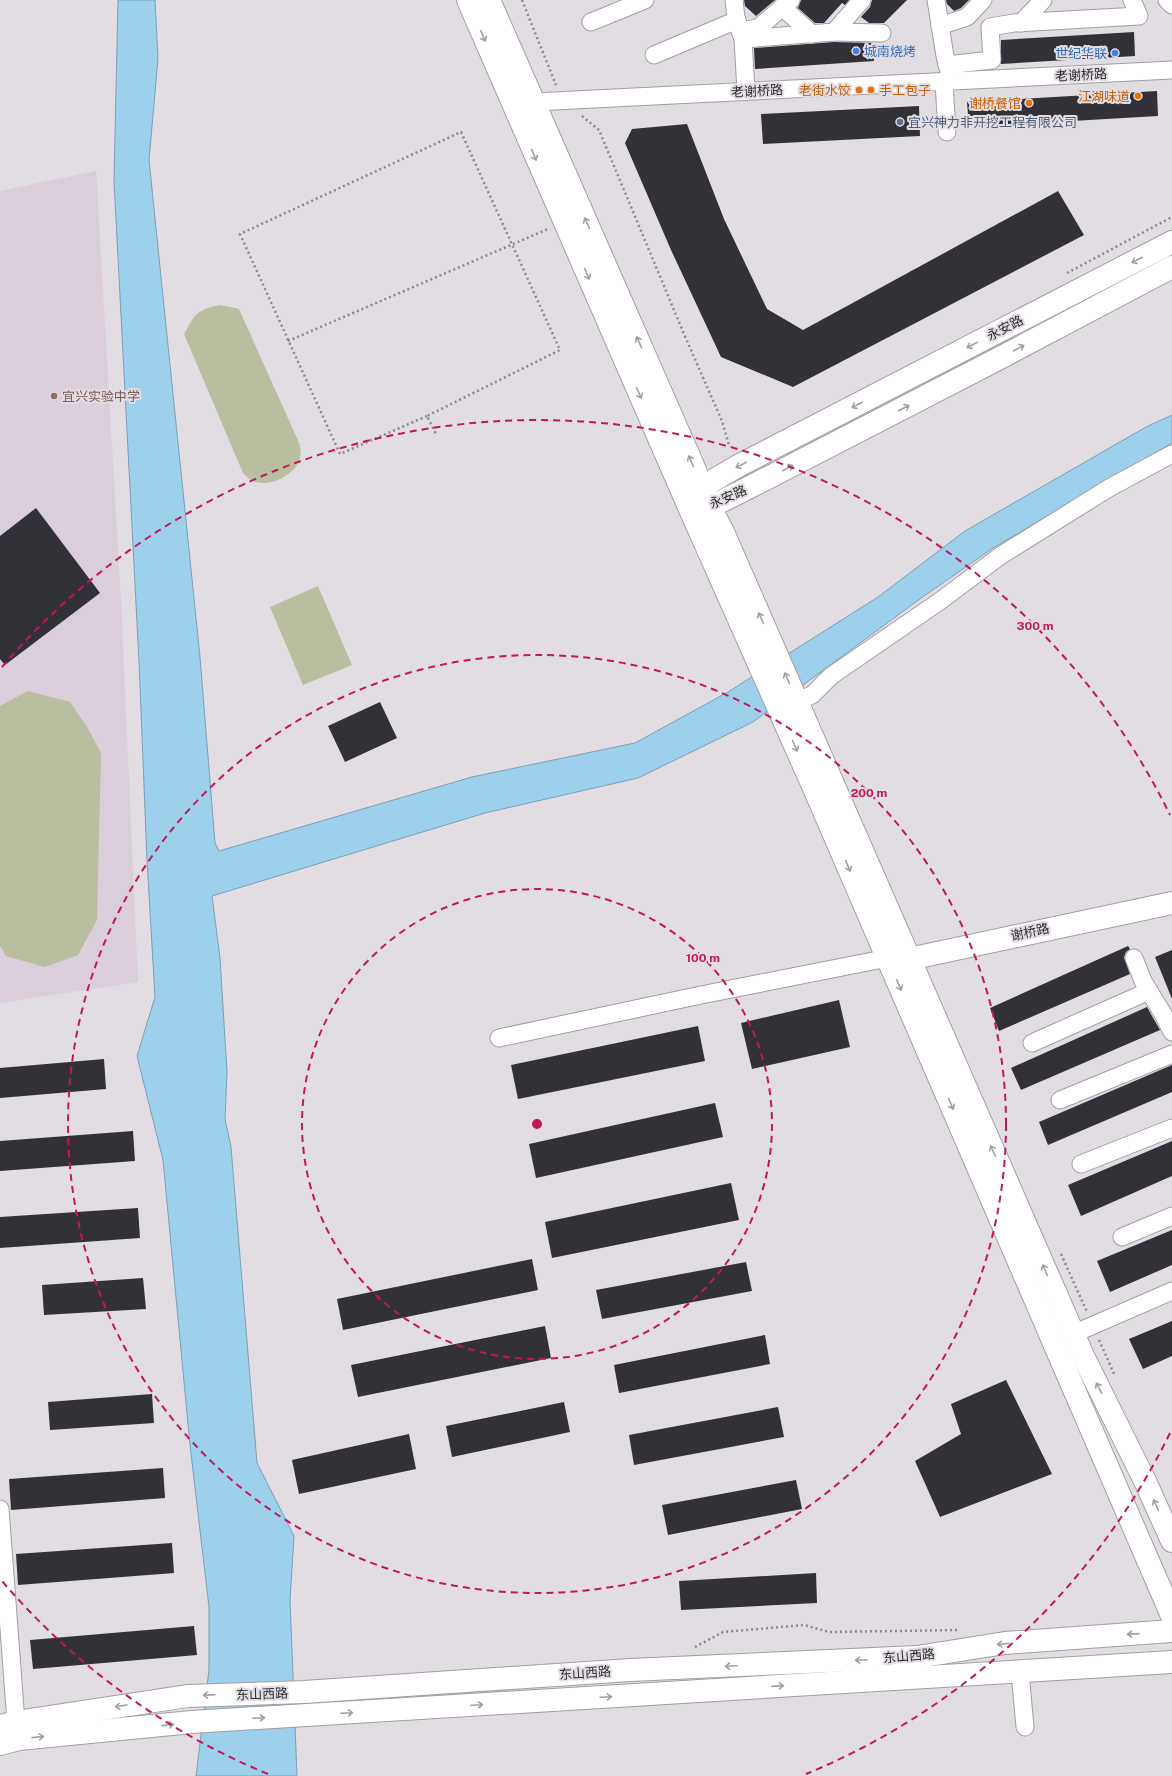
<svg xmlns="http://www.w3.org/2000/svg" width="1172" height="1776" font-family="'Public Sans','Noto Sans SC',sans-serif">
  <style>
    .built { fill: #d9ceda }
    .green { fill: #b9be9f }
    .water { fill: #9cd0ed; stroke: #7b9fb4 }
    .building { fill: #333138 }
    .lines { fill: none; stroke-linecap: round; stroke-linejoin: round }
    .minor-casing { stroke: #a39da4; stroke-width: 19 }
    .tertiary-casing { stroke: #a39da4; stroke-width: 24 }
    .secondary-casing { stroke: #a39da4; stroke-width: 24 }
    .path { stroke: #8c888d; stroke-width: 2.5; stroke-dasharray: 2 3; stroke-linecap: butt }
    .minor { stroke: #fff; stroke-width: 17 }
    .tertiary { stroke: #fff; stroke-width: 22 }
    .secondary { stroke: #fff; stroke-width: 22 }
    .oneway { stroke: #a1a0a1 }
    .ring { fill: none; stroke: #c2185b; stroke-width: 2; stroke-dasharray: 7 5 }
    .shop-dot { fill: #3f7fe0; stroke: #e2dce3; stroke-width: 1.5 }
    .food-dot { fill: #e8710a; stroke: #e2dce3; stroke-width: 1.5 }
    .service-dot { fill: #5c6f8a; stroke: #e2dce3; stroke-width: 1.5 }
    .education-dot { fill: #8d6e63; stroke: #e2dce3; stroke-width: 1.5 }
    .labels { text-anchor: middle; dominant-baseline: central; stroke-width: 4; stroke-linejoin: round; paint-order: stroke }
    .shop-label { font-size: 13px; fill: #366cbe; stroke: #e2dce3; text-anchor: start }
    .street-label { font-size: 13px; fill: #2e2c2f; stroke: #e2dce3 }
    .food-label { font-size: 13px; fill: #c56008; stroke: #e2dce3; text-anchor: end }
    .service-label { font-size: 13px; fill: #4e5e75; stroke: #e2dce3; text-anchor: start }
    .education-label { font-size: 13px; fill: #785e54; stroke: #e2dce3; text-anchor: start }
    .centre { fill: #c2185b; stroke: #e2dce3; stroke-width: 2 }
    .ring-label { font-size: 12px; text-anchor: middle; font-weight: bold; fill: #c2185b; stroke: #e2dce3; stroke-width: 4; stroke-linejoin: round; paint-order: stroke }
  </style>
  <rect width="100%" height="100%" fill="#e2dce3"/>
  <!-- built -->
  <polygon class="built" points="96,171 121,602 138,982 0,1003 0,191"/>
  <!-- green -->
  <g class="green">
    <path d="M221 305 239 309 300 445C300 448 301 453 300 457 297 474 271 487 255 482 251 481 246 476 243 473L184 334C195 314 197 309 221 305Z"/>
    <polygon points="318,586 352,665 303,685 270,607"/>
    <polygon points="28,691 70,702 87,727 101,753 97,920 78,955 45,967 6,956 0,946 0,706"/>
  </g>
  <!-- water -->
  <polygon class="water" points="118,0 155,0 158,59 149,160 200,657 215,843 219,851 472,777 635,743 728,692 878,597 965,531 1146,427 1172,415 1172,443 993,548 917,601 753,722 638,778 485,813 212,896 220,958 227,1072 225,1119 231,1147 257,1463 294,1536 290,1600 297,1776 196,1776 209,1670 209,1607 190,1445 163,1160 137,1056 155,997 147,860 139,661 114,181"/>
  <!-- building -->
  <g class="building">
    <polygon points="744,0 775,0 756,16 745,6"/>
    <polygon points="801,0 849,0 845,5 842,3 824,23 815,23 798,8"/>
    <polygon points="872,0 907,0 884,23 869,23 861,17 870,7"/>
    <polygon points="946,0 969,0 961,8 954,11 947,4"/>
    <polygon points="1134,32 1135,56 1001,64 1001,40"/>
    <polygon points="834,42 873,43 874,61 755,69 754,48"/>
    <polygon points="1157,91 1158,116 969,127 967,102"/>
    <polygon points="919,106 920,136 763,144 761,114"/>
    <polygon points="687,124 724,219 767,309 803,330 1058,191 1084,235 793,387 721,357 671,250 625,143 632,129"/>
    <polygon points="36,508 100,593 5,665 0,659 0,536"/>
    <polygon points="380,702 397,738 345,762 328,726"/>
    <polygon points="1128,946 1130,949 1126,952 1124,957 1130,974 999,1031 990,1008"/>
    <polygon points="1172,950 1172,999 1155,957"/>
    <polygon points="839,1000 850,1047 752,1069 741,1023"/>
    <polygon points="1147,1007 1160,1030 1021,1090 1011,1068"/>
    <polygon points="698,1026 705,1061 518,1099 511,1065"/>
    <polygon points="104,1059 106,1089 0,1098 0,1068"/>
    <polygon points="1172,1065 1172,1092 1048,1145 1039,1122"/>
    <polygon points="715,1103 723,1137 536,1178 529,1144"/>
    <polygon points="133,1131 135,1161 0,1171 0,1141"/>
    <polygon points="1172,1141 1172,1176 1081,1216 1068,1185"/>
    <polygon points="731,1183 739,1220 552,1258 545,1222"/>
    <polygon points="138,1208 140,1238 0,1248 0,1217"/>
    <polygon points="1172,1230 1172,1265 1110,1292 1097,1261"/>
    <polygon points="532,1259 538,1290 343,1330 337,1299"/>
    <polygon points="746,1262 752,1291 602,1319 596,1290"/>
    <polygon points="143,1278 146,1309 44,1315 42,1285"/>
    <polygon points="1172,1321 1172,1356 1143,1369 1129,1339"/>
    <polygon points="545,1326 551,1358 358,1397 351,1365"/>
    <polygon points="765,1335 770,1364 619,1393 614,1365"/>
    <polygon points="1006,1380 1052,1474 940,1517 915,1461 961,1434 951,1404"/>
    <polygon points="152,1394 154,1423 50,1430 48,1402"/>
    <polygon points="564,1402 570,1432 452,1457 446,1426"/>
    <polygon points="778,1407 784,1437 634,1465 629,1435"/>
    <polygon points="409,1434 416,1469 299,1494 292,1460"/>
    <polygon points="163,1468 165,1498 11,1510 9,1479"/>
    <polygon points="796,1480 802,1509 668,1535 662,1505"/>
    <polygon points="172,1543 174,1573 18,1585 16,1554"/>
    <polygon points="816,1573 817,1603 681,1610 679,1581"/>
    <polygon points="194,1626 197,1655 33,1669 30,1640"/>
  </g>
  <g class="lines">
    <!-- minor casing -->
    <g class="minor-casing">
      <g id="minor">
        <polyline points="734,0 736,18 743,39 746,91"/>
        <polyline points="936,0 945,56 950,75"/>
        <polyline points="1167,0 1172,5"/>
        <polyline points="782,7 812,34"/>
        <polyline points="591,22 645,0"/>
        <polyline points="1021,23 1043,0"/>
        <polyline points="940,26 967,17 983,0"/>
        <polyline points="740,31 758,28 791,0"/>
        <polyline points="834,32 882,33"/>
        <polyline points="743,39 834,32 862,0"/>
        <polyline points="654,55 737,20"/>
        <polyline points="947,65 992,60 990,27 1014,23 1139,16 1132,0"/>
        <polyline points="944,82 947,132"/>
        <polyline points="534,102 1172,70"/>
        <polyline points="797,701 812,695 831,676 940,601 1000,556 1109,488 1172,454"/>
        <polyline points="1134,958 1143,981 1163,1014 1172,1032"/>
        <polyline points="499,1038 701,995 888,958"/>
        <polyline points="1032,1043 1149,991"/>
        <polyline points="1060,1100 1172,1054"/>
        <polyline points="1081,1164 1172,1128"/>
        <polyline points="1122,1237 1172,1216"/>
        <polyline points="1073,1334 1172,1291"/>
        <polyline points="0,1509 16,1722"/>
        <polyline points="1020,1672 1025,1727"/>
      </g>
    </g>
    <!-- tertiary casing -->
    <g class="tertiary-casing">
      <g id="tertiary">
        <polyline points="692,502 702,487 738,466 1172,242"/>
        <polyline points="692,507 710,507 748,488 996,360 1172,267"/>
        <polyline points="891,958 909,959 1172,903"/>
      </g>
    </g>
    <!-- secondary casing -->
    <g class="secondary-casing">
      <g id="secondary">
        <polyline points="468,0 689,507 813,786 1172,1616"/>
        <polyline points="489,0 692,463 710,507 723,532 1084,1358 1145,1481 1172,1541"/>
        <polyline points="0,1726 16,1722 187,1696 304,1692 630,1670 917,1657 1005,1643 1172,1631"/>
        <polyline points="0,1744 19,1739 192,1722 1172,1662"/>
      </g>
    </g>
    <!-- path -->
    <g class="path">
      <polyline points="522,0 556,85"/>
      <polyline points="582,116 599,130 684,334 722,421 729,445"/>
      <polyline points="1067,273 1172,217"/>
      <polyline points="288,341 548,229"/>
      <polyline points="427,416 340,454 240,234 461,132 560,350 427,416 436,434"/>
      <polyline points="1061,1254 1087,1312"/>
      <polyline points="1099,1340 1115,1376"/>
      <polyline points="695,1647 723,1632 804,1625 829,1632 960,1630"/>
    </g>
    <!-- minor -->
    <use href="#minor" class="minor"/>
    <!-- tertiary -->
    <use href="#tertiary" class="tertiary"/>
    <!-- secondary -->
    <use href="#secondary" class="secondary"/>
  </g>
  <!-- one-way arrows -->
  <defs><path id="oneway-shaft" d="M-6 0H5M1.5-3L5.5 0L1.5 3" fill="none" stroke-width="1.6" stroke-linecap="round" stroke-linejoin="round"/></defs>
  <g class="oneway">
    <use href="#oneway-shaft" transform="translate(483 36) rotate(67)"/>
    <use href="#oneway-shaft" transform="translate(534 155) rotate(67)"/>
    <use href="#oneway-shaft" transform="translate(587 223) rotate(-114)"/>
    <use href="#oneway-shaft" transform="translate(1137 260) rotate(153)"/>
    <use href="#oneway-shaft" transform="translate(587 274) rotate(66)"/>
    <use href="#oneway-shaft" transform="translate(639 342) rotate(-114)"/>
    <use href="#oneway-shaft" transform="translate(972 345) rotate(153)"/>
    <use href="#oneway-shaft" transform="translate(1019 348) rotate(-28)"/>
    <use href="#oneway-shaft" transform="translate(639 393) rotate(66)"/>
    <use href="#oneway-shaft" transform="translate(857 405) rotate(153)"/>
    <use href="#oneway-shaft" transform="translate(904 408) rotate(-27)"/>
    <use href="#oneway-shaft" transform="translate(691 461) rotate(-113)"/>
    <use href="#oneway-shaft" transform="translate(741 465) rotate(152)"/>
    <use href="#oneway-shaft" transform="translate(788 468) rotate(-27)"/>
    <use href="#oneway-shaft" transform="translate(761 618) rotate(-114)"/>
    <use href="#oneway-shaft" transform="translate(787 678) rotate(-114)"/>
    <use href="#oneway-shaft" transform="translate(795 746) rotate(66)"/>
    <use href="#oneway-shaft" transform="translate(848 866) rotate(67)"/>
    <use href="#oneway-shaft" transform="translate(899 985) rotate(66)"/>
    <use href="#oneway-shaft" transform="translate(951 1104) rotate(67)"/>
    <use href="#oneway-shaft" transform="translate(993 1151) rotate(-114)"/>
    <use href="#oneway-shaft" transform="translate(1045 1270) rotate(-114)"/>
    <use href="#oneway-shaft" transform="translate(1099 1388) rotate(-117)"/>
    <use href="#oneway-shaft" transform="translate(1156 1505) rotate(-114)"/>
    <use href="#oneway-shaft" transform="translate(1133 1634) rotate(176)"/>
    <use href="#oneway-shaft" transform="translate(1003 1644) rotate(173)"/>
    <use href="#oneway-shaft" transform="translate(861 1660) rotate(177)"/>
    <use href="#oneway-shaft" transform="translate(731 1666) rotate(177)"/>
    <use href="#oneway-shaft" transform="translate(778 1686) rotate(-4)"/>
    <use href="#oneway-shaft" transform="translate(209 1695) rotate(178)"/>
    <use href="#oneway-shaft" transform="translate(606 1697) rotate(-3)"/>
    <use href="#oneway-shaft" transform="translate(477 1705) rotate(-3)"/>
    <use href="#oneway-shaft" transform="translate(121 1706) rotate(171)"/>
    <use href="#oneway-shaft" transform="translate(347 1713) rotate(-3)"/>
    <use href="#oneway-shaft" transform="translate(259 1718) rotate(-3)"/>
    <use href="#oneway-shaft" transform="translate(168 1725) rotate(-6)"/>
    <use href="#oneway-shaft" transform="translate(38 1737) rotate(-6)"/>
  </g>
  <!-- distance rings -->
  <g class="ring">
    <circle cx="537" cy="1124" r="235"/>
    <circle cx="537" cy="1124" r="469"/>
    <path d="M1170 1433A704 704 0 0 1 806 1774M268 1774A704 704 0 0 1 2 1581M2 667A704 704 0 0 1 1170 815"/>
  </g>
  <!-- markers -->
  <g class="shop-dot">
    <circle cx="856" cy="51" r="4"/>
    <circle cx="1115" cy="53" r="4"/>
  </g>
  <g class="food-dot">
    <circle cx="859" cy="90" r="4"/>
    <circle cx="871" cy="90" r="4"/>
    <circle cx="1138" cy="96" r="4"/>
    <circle cx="1029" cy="103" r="4"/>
  </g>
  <circle class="service-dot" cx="900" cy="122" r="4"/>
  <circle class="education-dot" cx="54" cy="396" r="4"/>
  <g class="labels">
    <!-- shop labels -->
    <g class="shop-label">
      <text x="864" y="51">城南烧烤</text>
      <text x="1107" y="53" text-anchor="end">世纪华联</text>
    </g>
    <!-- street labels -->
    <g class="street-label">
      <text transform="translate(1081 75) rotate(-3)">老谢桥路</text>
      <text transform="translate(757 91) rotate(-3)">老谢桥路</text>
      <text transform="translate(1005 328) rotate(-27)">永安路</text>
      <text transform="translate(728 497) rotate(-23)">永安路</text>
      <text transform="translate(1030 932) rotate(-12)">谢桥路</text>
      <text transform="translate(909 1656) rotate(-5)">东山西路</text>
      <text transform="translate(585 1673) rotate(-4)">东山西路</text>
      <text transform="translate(262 1694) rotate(-2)">东山西路</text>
    </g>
    <!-- food labels -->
    <g class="food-label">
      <text x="851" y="90">老街水饺</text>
      <text x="879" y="90" text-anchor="start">手工包子</text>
      <text x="1130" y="96">江湖味道</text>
      <text x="1021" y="103">谢桥餐馆</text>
    </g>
    <!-- service labels -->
    <g class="service-label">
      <text x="908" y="122">宜兴神力非开挖工程有限公司</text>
    </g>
    <!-- education labels -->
    <g class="education-label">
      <text x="62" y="396">宜兴实验中学</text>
    </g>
  </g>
  <circle cx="537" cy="1124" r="6" class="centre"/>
  <g class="ring-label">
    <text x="1035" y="630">300 m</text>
    <text x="869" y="797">200 m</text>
    <text x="703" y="962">100 m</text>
  </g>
</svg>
